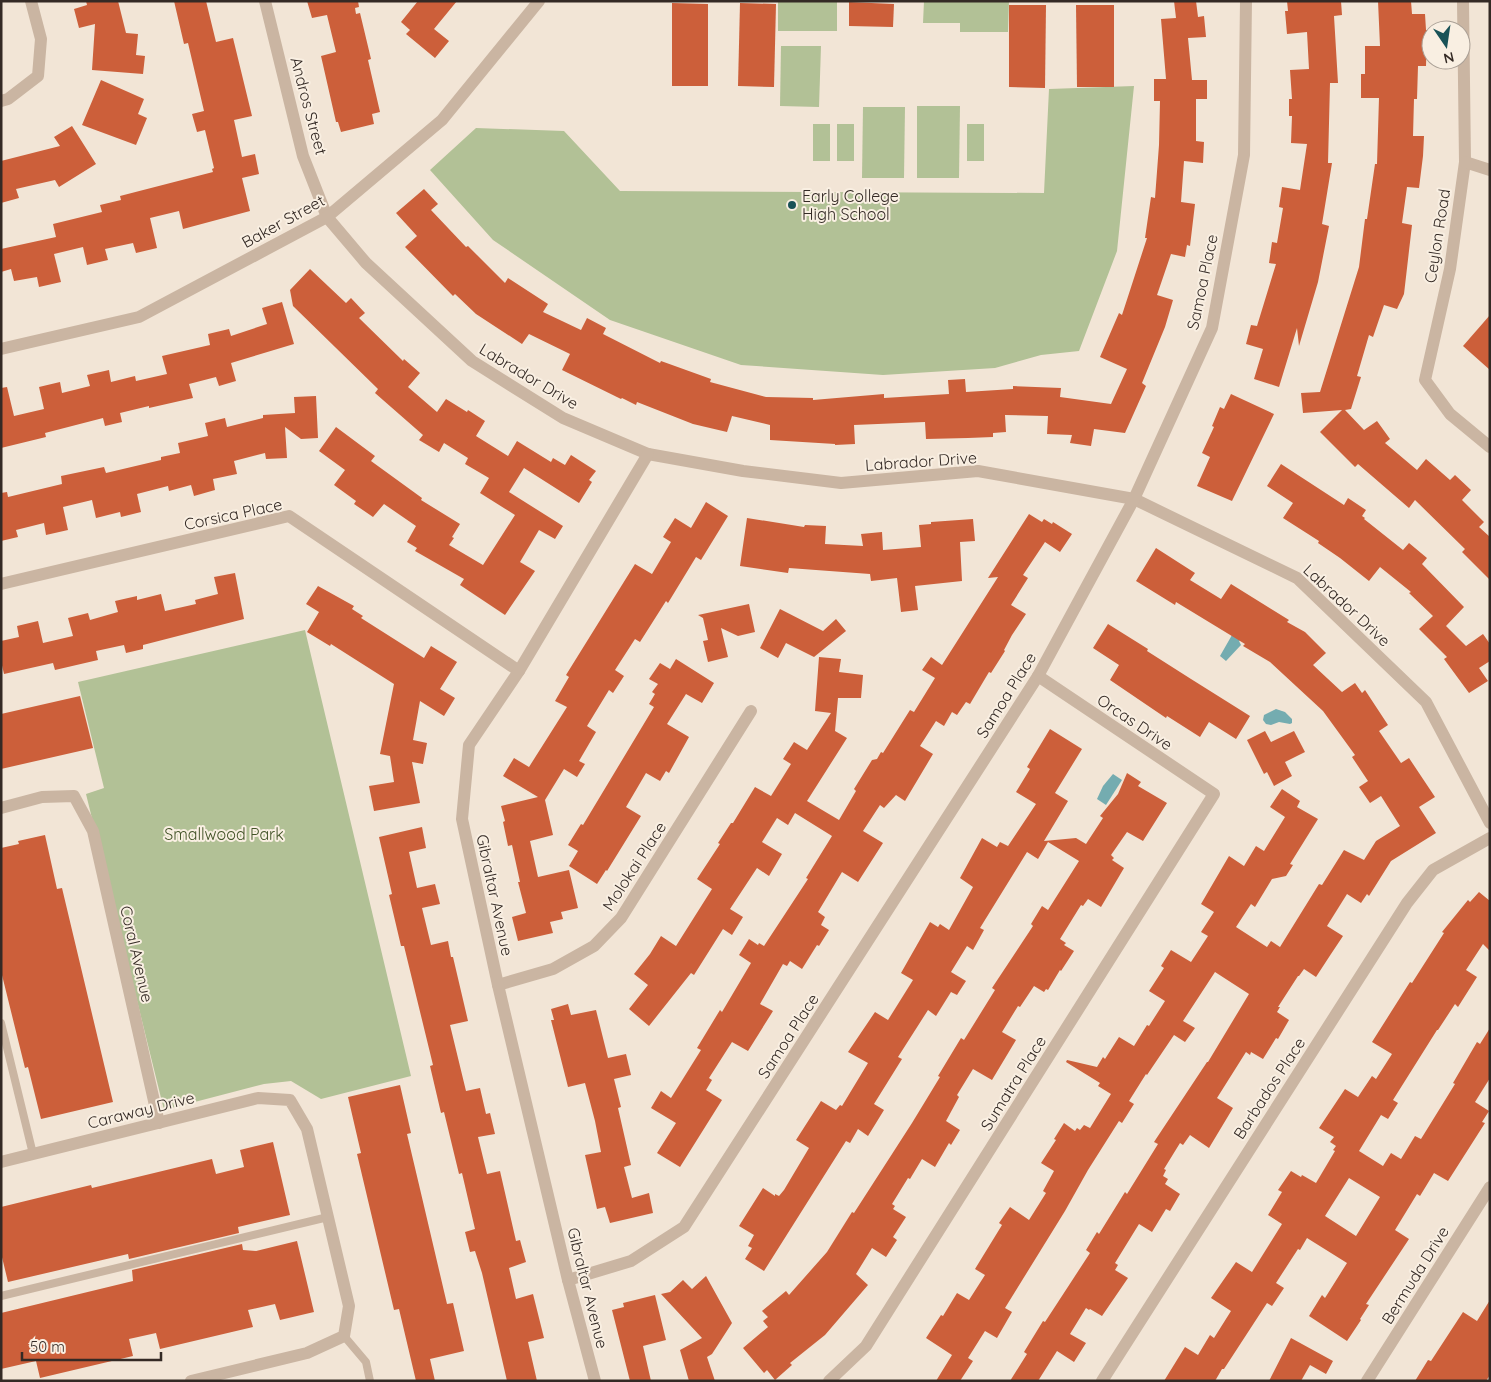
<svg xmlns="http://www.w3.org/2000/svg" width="1491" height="1382" font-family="Quicksand,sans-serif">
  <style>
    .green { fill: #b2c196 }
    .water { fill: #74acb0 }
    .building { fill: #cc5f3a; fill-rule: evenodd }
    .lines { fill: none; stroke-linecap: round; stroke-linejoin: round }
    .service { stroke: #cab5a2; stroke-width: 8 }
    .minor { stroke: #cab5a2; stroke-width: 12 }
    .tertiary { stroke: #cab5a2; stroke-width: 12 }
    .poi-dot { fill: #195257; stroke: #f9efe2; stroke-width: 2 }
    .labels { text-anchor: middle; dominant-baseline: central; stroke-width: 4; stroke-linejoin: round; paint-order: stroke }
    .street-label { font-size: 16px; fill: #342a25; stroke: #f9efe2 }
    .poi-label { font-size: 16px; fill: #342a25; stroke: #f9efe2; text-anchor: start }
    .park-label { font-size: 16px; fill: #425327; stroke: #f9efe2 }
  </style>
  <rect width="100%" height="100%" fill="#f2e5d6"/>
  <!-- green -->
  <g class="green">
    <rect x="778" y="1" width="59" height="30"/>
    <polygon points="924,1 1009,1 1008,32 960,32 960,23 923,23"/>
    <polygon points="781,46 821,46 819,107 780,106"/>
    <polygon points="1134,86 1117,251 1079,351 1041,355 995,368 883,375 741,365 610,320 493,240 430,170 476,128 564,131 620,191 1044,193 1049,89"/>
    <polygon points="917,106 960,106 959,178 917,178"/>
    <polygon points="863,107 905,107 904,178 862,178"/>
    <rect x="813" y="124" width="17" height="37"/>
    <rect x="837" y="124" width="17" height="37"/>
    <rect x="967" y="124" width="17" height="37"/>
    <polygon points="305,630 411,1076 321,1099 291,1081 264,1084 164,1110 86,794 104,788 78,682"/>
  </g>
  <!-- water -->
  <g class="water">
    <polygon points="1232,635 1242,639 1239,641 1241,645 1226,661 1220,656"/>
    <polygon points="1276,709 1285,712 1292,719 1292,723 1290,724 1279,722 1271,725 1266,724 1263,720 1264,715"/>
    <polygon points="1113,774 1122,780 1106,805 1097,799 1103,786"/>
  </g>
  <!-- building -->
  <g class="building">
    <polygon points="86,1 118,1 126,33 138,34 136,55 145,56 143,74 92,70 95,24 79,28 74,9 87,5"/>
    <polygon points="174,1 206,1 216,42 233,38 252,116 234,120 242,157 255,154 259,174 242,178 250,211 183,229 179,211 150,218 157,248 136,253 133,243 105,249 108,260 87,265 83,247 54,254 61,282 39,287 37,277 14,281 11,269 1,272 1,249 56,237 53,224 102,212 100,205 121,200 120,196 213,172 212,169 214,168 205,130 197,132 192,114 204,111 188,43 184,44"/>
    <polygon points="307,1 358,1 359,7 355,8 356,14 360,13 371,59 368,60 380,112 372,114 374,124 341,132 338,122 336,122 321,56 336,52 327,15 312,18"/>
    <polygon points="418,1 457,1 434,29 449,41 435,58 406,34 410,30 401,22"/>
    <polygon points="1174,1 1196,1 1198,17 1204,16 1206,37 1188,38 1192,80 1207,80 1207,99 1196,99 1196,141 1204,142 1203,163 1184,161 1181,202 1195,204 1190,246 1187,245 1185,257 1171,254 1157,295 1173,300 1165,327 1142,383 1146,386 1125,433 1094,429 1091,446 1070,443 1072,435 1047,434 1048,416 1005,415 1006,432 993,433 993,437 968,438 926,439 925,422 854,425 855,444 835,445 835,444 770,440 770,425 732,416 727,432 693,424 637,402 636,405 622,398 621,399 562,370 570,354 529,334 522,344 476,314 455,294 453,296 405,247 417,236 396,213 424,189 438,204 431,210 466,247 468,246 505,283 508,278 548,304 543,312 581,330 587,318 606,328 603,334 660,363 661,361 711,379 710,382 766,397 813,398 813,400 884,394 884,398 949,394 948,380 965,379 966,392 1013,389 1013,386 1061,388 1060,397 1111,404 1127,369 1100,357 1119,313 1122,315 1147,238 1145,238 1151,197 1155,198 1159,145 1160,101 1154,101 1154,79 1166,79 1161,19 1176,18"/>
    <polygon points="1287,1 1341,1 1342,15 1334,16 1338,83 1330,83 1328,163 1332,163 1322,224 1329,226 1318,282 1299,346 1297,328 1279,387 1254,379 1263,349 1246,344 1251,325 1257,326 1276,264 1269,263 1272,242 1277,243 1283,208 1279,207 1282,187 1300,190 1307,144 1291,143 1292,116 1289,116 1289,99 1292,99 1290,70 1309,69 1307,32 1287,34 1285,11 1288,11"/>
    <polygon points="1378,1 1411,1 1412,14 1425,14 1426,30 1427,30 1426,66 1418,66 1417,99 1414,99 1413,136 1424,136 1423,156 1419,188 1407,187 1402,223 1412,225 1404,294 1397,309 1384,305 1373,337 1369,335 1357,376 1361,377 1351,409 1345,410 1364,430 1377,421 1390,439 1385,443 1417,470 1426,459 1450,480 1455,475 1471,490 1462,500 1484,522 1479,527 1490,537 1490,580 1462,552 1465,549 1415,500 1409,508 1358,464 1355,467 1320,432 1342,410 1303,413 1301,393 1320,392 1359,267 1365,219 1367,219 1375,164 1377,164 1379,98 1361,98 1361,74 1365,74 1365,46 1380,46"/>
    <polygon points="849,2 894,4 893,27 849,26"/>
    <polygon points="672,3 708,4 708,86 672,86"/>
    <polygon points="740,3 776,4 774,87 738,86"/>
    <polygon points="1009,5 1046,5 1045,88 1009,87"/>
    <polygon points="1076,5 1114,5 1114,87 1077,87"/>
    <polygon points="101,80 144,99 138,114 147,118 136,145 82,125"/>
    <polygon points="72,126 96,164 59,187 55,180 16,189 19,198 1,203 1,161 60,146 54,137"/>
    <polygon points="310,269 346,303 351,298 365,313 359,318 403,361 404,359 420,373 408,387 437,412 446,399 467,412 468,410 485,421 476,436 508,456 517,441 551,462 553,458 565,465 571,455 596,471 589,480 592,482 579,503 524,468 509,492 563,526 555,539 539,530 520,562 535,571 505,615 460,585 464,579 415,551 417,548 407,542 416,526 384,504 373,517 354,504 356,501 334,485 345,470 319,451 336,427 375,456 371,461 422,498 421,500 460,524 452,537 454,538 449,545 483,565 515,515 480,493 489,478 465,464 468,458 444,443 439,452 419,440 423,435 375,393 378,389 293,306 290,290"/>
    <polygon points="282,302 294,344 231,363 236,381 219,386 216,377 189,384 193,398 149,408 149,406 120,413 122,422 105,426 103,418 45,433 46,437 1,448 1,388 7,387 14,416 44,409 39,387 60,382 62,393 90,386 87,375 109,370 111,382 135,376 136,381 167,374 162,356 210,345 208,334 229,329 231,336 267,324 262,308"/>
    <polygon points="1490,315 1490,370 1463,346"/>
    <polygon points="1231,394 1274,414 1232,501 1197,486 1210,457 1202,453 1214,427 1212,426 1220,407 1224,409"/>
    <polygon points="316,396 318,438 301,439 285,427 287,458 266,459 265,453 234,461 237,474 213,479 215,490 194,496 191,485 169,491 168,486 137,494 141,512 121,517 120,512 96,518 92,500 63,507 68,530 46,535 44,523 16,530 18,537 1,541 1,493 7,492 8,497 62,484 61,476 104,467 106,473 161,460 161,457 180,453 178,443 208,436 205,423 225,418 227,427 263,418 263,415 295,413 294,397"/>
    <polygon points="1281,464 1344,505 1348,498 1366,510 1362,516 1365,518 1364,519 1403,550 1409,543 1427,558 1422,564 1464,607 1446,626 1466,646 1483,634 1490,644 1490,661 1479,668 1488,681 1469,693 1444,659 1447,657 1419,629 1433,616 1409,593 1411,592 1380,567 1369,581 1340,558 1318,543 1319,541 1283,518 1293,503 1267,486"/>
    <polygon points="706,502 728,516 701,560 696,557 668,603 666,601 640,642 635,639 615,670 624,676 613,693 609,690 587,726 596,732 579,761 585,764 577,777 564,769 545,800 553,835 530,841 538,877 569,870 578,908 561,912 563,919 550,922 553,933 518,941 512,917 526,913 518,882 520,882 512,845 508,846 503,822 505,821 501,806 538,797 503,776 514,758 529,767 567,707 555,701 569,677 566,675 635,564 652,574 671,542 663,537 675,518 691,528"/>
    <polygon points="1029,514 1042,522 1044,519 1052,524 1053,522 1072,534 1060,552 1045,542 1023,575 1028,578 1011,605 1026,614 1012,635 1004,650 1005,651 991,673 989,672 970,704 966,702 957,715 952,712 944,726 936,721 920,746 933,754 905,801 896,795 884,808 880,805 863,831 883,843 858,882 842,872 818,912 825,917 821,925 829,930 819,946 817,945 802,969 790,961 787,966 783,964 760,1004 773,1011 748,1051 732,1042 709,1078 712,1080 706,1090 722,1100 680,1167 657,1153 676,1123 651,1108 661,1091 671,1098 701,1050 697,1048 720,1010 722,1012 751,963 739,955 749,939 758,945 759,943 764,946 808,879 806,878 832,836 795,813 788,825 777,818 762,842 782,854 769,876 757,868 730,909 743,917 732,935 723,929 694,975 691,973 649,1026 629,1009 648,985 634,974 650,954 661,936 676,946 712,889 697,879 720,844 718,843 731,823 733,823 755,787 771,796 791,764 783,759 794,742 807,750 831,713 815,711 819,657 841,659 839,672 863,675 861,698 838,698 835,731 847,738 807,801 839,820 856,791 854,789 872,760 877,759 881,752 883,753 910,710 914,712 935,678 922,670 931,657 942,665 998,577 988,578"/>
    <polygon points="747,518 804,527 805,525 826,526 825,544 863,546 861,534 882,532 883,550 921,547 919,525 931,524 931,522 973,519 975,541 960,542 962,581 915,586 918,610 901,612 897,578 871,581 870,574 789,568 788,573 740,566"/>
    <polygon points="1156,548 1195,573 1190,580 1221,599 1231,584 1289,620 1287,622 1305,632 1326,653 1313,665 1342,692 1355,683 1362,693 1365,690 1388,725 1379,731 1401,763 1409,758 1435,797 1419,807 1436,833 1391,861 1369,896 1367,894 1361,903 1347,894 1327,926 1343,936 1331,954 1316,977 1304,969 1299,976 1298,976 1278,1007 1280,1007 1277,1012 1289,1020 1278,1039 1276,1038 1263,1059 1251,1052 1250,1055 1246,1052 1217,1098 1233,1108 1209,1148 1190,1135 1183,1145 1180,1143 1164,1169 1166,1170 1163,1176 1168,1179 1165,1184 1180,1194 1170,1211 1166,1209 1152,1232 1139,1224 1115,1263 1118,1265 1115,1270 1128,1278 1102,1316 1090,1309 1089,1310 1086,1308 1070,1334 1086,1343 1074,1362 1057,1351 1038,1381 1010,1381 1027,1354 1024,1352 1043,1321 1045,1322 1090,1253 1086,1250 1097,1232 1099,1234 1125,1192 1127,1194 1158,1144 1154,1142 1207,1062 1208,1062 1249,994 1215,972 1183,1021 1195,1028 1185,1042 1174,1035 1147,1075 1146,1074 1129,1101 1134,1104 1122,1123 1119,1121 1088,1170 1065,1211 1005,1308 1012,1312 997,1338 985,1331 968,1358 973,1361 960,1381 936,1381 952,1355 926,1338 941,1315 943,1316 957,1293 969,1300 985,1275 975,1269 1002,1225 999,1223 1010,1207 1029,1220 1046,1193 1043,1191 1054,1171 1041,1163 1056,1140 1054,1139 1064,1123 1075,1131 1077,1128 1080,1130 1084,1125 1090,1128 1111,1094 1098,1086 1100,1083 1066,1062 1067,1060 1097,1067 1103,1057 1105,1059 1119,1037 1134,1046 1147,1025 1149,1026 1165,1001 1149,991 1164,968 1161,966 1171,950 1191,962 1208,936 1201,932 1214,912 1201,904 1229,856 1244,866 1256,846 1264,851 1285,817 1270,807 1282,789 1300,801 1297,807 1318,819 1290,864 1293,865 1286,876 1272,879 1255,907 1251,904 1236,927 1267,947 1271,941 1280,947 1319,884 1322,885 1344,850 1364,860 1376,841 1400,826 1381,796 1370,803 1359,787 1368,781 1352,757 1355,755 1323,711 1270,662 1243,646 1245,644 1176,602 1175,605 1136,581"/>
    <polygon points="235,573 244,619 143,645 143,649 126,653 124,645 96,651 98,660 55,670 53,663 4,674 1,661 1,641 19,637 17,626 38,621 43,643 73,636 68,618 88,613 90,620 118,612 115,601 137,596 137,600 161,594 165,611 196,604 195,600 218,594 214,577"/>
    <polygon points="318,586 354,606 352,609 363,616 361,618 424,658 431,646 457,662 440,689 455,698 444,716 420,701 413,740 427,743 423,764 412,762 420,803 374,811 369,786 394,782 390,756 380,754 394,684 331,644 330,646 307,632 319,612 306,604"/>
    <polygon points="749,604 755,632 738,636 721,628 728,657 708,662 703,641 708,640 703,618 698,615"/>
    <polygon points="780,609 823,631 836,619 846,631 814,657 786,643 778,658 760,648"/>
    <polygon points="1108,624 1148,649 1147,651 1191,679 1250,716 1236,739 1209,722 1200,737 1167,716 1166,718 1110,680 1119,665 1093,648"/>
    <polygon points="676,659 714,683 702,703 686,694 667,724 689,737 669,773 666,771 660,781 646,773 626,807 641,816 607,871 606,870 597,884 569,866 578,851 568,845 581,824 583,825 654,707 649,704 655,694 652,692 658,684 649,679 660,663 670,669"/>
    <polygon points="80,696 93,748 1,769 1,714"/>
    <polygon points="1050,729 1082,749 1055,793 1068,801 1044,841 1076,838 1086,844 1103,818 1100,816 1118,794 1127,773 1141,782 1138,786 1167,803 1143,841 1127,832 1111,855 1114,858 1112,860 1124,868 1101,907 1088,899 1083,906 1081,905 1060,939 1066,943 1064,945 1074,951 1061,971 1060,970 1048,990 1046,989 1044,992 1034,986 1020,1007 1018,1006 1002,1032 1016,1040 992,1080 973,1069 957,1095 959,1097 946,1121 960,1130 951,1145 949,1143 935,1167 922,1159 910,1179 908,1178 892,1204 895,1206 893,1209 906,1217 893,1237 897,1240 886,1257 872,1248 856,1274 868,1285 825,1335 790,1363 792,1365 775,1380 767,1370 764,1373 743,1348 768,1327 763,1321 768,1317 762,1311 786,1291 789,1295 827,1252 852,1212 854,1213 912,1123 940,1077 938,1076 961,1038 964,1040 995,990 992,988 1033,926 1031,924 1042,906 1048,910 1079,861 1048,842 1038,859 1027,852 980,928 984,930 973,950 967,946 951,972 966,981 957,995 951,992 936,1016 928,1010 898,1057 902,1059 874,1104 884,1110 868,1136 858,1129 850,1143 846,1141 764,1271 745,1259 752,1248 748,1246 754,1235 739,1226 763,1188 775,1196 775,1194 779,1196 784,1190 809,1148 796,1140 821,1101 836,1110 840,1105 842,1106 868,1063 848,1052 875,1012 888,1020 913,980 901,973 930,922 938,927 940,924 949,930 973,887 960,878 982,838 997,847 1000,842 1008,846 1036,804 1016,792 1030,769 1027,767"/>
    <polygon points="1265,731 1271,742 1294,731 1305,752 1285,762 1292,776 1274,786 1267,772 1264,774 1247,740"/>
    <polygon points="422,827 426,848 409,852 417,888 435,884 440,904 422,908 431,945 448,941 451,957 453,957 468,1021 450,1025 466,1091 480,1088 486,1114 490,1113 495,1134 478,1137 487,1174 500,1171 516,1241 520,1240 526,1262 509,1268 516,1299 533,1294 544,1338 528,1342 537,1381 507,1381 482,1273 475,1251 470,1252 465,1232 475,1229 462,1173 459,1174 444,1112 441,1113 430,1066 433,1065 404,946 401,946 389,895 392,894 379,837"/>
    <polygon points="45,835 57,889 62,888 113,1102 41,1119 28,1067 25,1068 1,971 1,848 19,844 18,841"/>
    <path d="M1479 892 1490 901V951L1483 944 1466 970 1477 977 1458 1007 1455 1004 1438 1030H1437L1393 1100 1398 1103 1388 1119 1381 1115 1359 1151 1383 1166 1391 1153 1401 1159 1415 1136 1421 1139 1455 1084 1453 1083 1477 1042 1480 1044 1490 1028V1078L1475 1102 1489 1111 1482 1122 1485 1123 1448 1181 1434 1173 1420 1196 1417 1194 1395 1230 1409 1239 1366 1304 1369 1305 1360 1319 1361 1320 1347 1341 1309 1316 1322 1295 1325 1298 1347 1263 1307 1238 1300 1250 1298 1249 1276 1283 1284 1288 1272 1306 1267 1303 1224 1369H1222L1215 1381H1164L1185 1347 1198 1355 1210 1335 1214 1338 1231 1311 1211 1298 1236 1262 1252 1272 1282 1224 1268 1215 1282 1192 1278 1190 1291 1171 1301 1177 1302 1175 1316 1183 1335 1151 1333 1150 1336 1146 1330 1142 1334 1137 1319 1128 1345 1089 1358 1097 1372 1076 1376 1079 1392 1054 1372 1042 1410 982 1412 983 1444 933 1442 932 1468 900 1470 902ZM1349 1178 1380 1197 1356 1236 1325 1216Z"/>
    <polygon points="568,1004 571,1015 596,1010 608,1058 626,1054 631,1075 614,1079 621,1107 618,1108 631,1165 624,1167 632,1198 649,1193 653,1213 610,1223 605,1207 597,1209 585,1155 601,1152 595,1121 585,1083 568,1087 551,1020 554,1020 551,1009"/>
    <polygon points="400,1085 411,1133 407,1134 420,1189 447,1304 453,1303 464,1351 430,1359 435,1381 416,1381 399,1309 394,1310 357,1154 361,1153 348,1097"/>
    <polygon points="273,1142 290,1215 238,1227 239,1233 129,1259 128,1254 8,1282 1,1253 1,1207 91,1185 92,1188 212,1159 216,1174 244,1167 240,1150"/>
    <polygon points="297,1241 314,1312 280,1320 275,1304 248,1310 253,1327 160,1349 156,1333 129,1339 133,1356 40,1378 36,1361 1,1369 1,1313 133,1281 132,1270 242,1244 243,1250 256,1251"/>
    <polygon points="706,1276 732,1323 712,1354 707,1357 715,1381 689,1381 680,1350 702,1338 661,1294 670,1292 683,1280 692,1289"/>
    <polygon points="655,1295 666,1340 643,1346 651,1381 630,1381 612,1310 624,1307 623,1303"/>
    <polygon points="1490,1300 1490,1375 1486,1381 1415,1381 1428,1360 1431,1361 1463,1312 1477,1321"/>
    <polygon points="1291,1338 1333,1361 1326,1374 1310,1365 1301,1381 1269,1381"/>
  </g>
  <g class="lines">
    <!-- service -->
    <g class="service">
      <polyline points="1,1023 33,1154"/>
      <polyline points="1,1296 328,1217"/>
      <polyline points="344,1336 366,1362 370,1381"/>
    </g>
    <!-- minor -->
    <g class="minor">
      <polyline points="265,1 303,156 327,217 366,263 472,361 563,418 648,454 743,471 841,483 978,471 1134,499 1297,578 1426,702 1490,823"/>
      <polyline points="1463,1 1465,162 1450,269 1425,380 1450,414 1490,447"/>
      <polyline points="1,101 8,99 38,76 41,39 31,1"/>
      <polyline points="1465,162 1490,170"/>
      <polyline points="1,584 289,516 519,671"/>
      <polyline points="1,808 42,797 74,796 93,831 159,1123"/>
      <polyline points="498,985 553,969 594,946 621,918 751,711"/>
      <polyline points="1,1162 258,1098 290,1100 307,1129 349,1306 344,1336 307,1353 191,1381"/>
      <polyline points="568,1280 631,1261 684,1227 1038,676 1134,499 1212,328 1244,155 1246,1"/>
      <polyline points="595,1381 568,1280 498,985 462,819 469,745 519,671 648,454"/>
      <polyline points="829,1381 866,1346 1214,794 1038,676"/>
      <polyline points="1102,1381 1407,903 1433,870 1490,838"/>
      <polyline points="1367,1381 1490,1187"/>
    </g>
    <!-- tertiary -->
    <polyline class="tertiary" points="1,349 139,317 327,217 442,120 539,1"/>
  </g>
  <!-- markers -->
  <circle class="poi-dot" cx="792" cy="205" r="5"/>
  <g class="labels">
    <!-- street labels -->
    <g class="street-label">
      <text transform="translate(309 106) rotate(75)">Andros Street</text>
      <text transform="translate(283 221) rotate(-29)">Baker Street</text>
      <text transform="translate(1437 236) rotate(-81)">Ceylon Road</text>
      <text transform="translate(1202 282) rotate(-78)">Samoa Place</text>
      <text transform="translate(529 376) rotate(31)">Labrador Drive</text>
      <text transform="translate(921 461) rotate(-4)">Labrador Drive</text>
      <text transform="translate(233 514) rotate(-12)">Corsica Place</text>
      <text transform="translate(1347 605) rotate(43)">Labrador Drive</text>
      <text transform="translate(1006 695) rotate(-58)">Samoa Place</text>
      <text transform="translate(1135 722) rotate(34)">Orcas Drive</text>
      <text transform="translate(634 866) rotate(-57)">Molokai Place</text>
      <text transform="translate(495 895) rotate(78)">Gibraltar Avenue</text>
      <text transform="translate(137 954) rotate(77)">Coral Avenue</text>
      <text transform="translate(788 1036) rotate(-57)">Samoa Place</text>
      <text transform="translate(1013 1083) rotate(-58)">Sumatra Place</text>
      <text transform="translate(1269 1088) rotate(-57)">Barbados Place</text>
      <text transform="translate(141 1110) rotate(-14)">Caraway Drive</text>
      <text transform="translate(1415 1275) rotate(-58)">Bermuda Drive</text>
      <text transform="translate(588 1288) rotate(76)">Gibraltar Avenue</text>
    </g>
    <!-- poi labels -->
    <g class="poi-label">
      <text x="802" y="196">Early College<tspan x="802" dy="18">High School</tspan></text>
    </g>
    <!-- park labels -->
    <g class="park-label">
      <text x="224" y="834">Smallwood Park</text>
    </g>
  </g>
  <!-- border -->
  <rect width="1491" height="1382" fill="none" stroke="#342a25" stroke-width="5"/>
  <!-- north arrow -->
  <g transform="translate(1446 45) rotate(167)"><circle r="24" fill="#f9efe2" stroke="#aaa096"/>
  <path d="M0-4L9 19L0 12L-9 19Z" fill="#195257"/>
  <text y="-8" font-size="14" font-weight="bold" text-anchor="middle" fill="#342a25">N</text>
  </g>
  <!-- scale -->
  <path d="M22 1352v8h139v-8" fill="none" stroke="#342a25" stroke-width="2.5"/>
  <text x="30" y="1352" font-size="15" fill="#342a25" stroke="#f9efe2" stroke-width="4" paint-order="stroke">50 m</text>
</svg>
